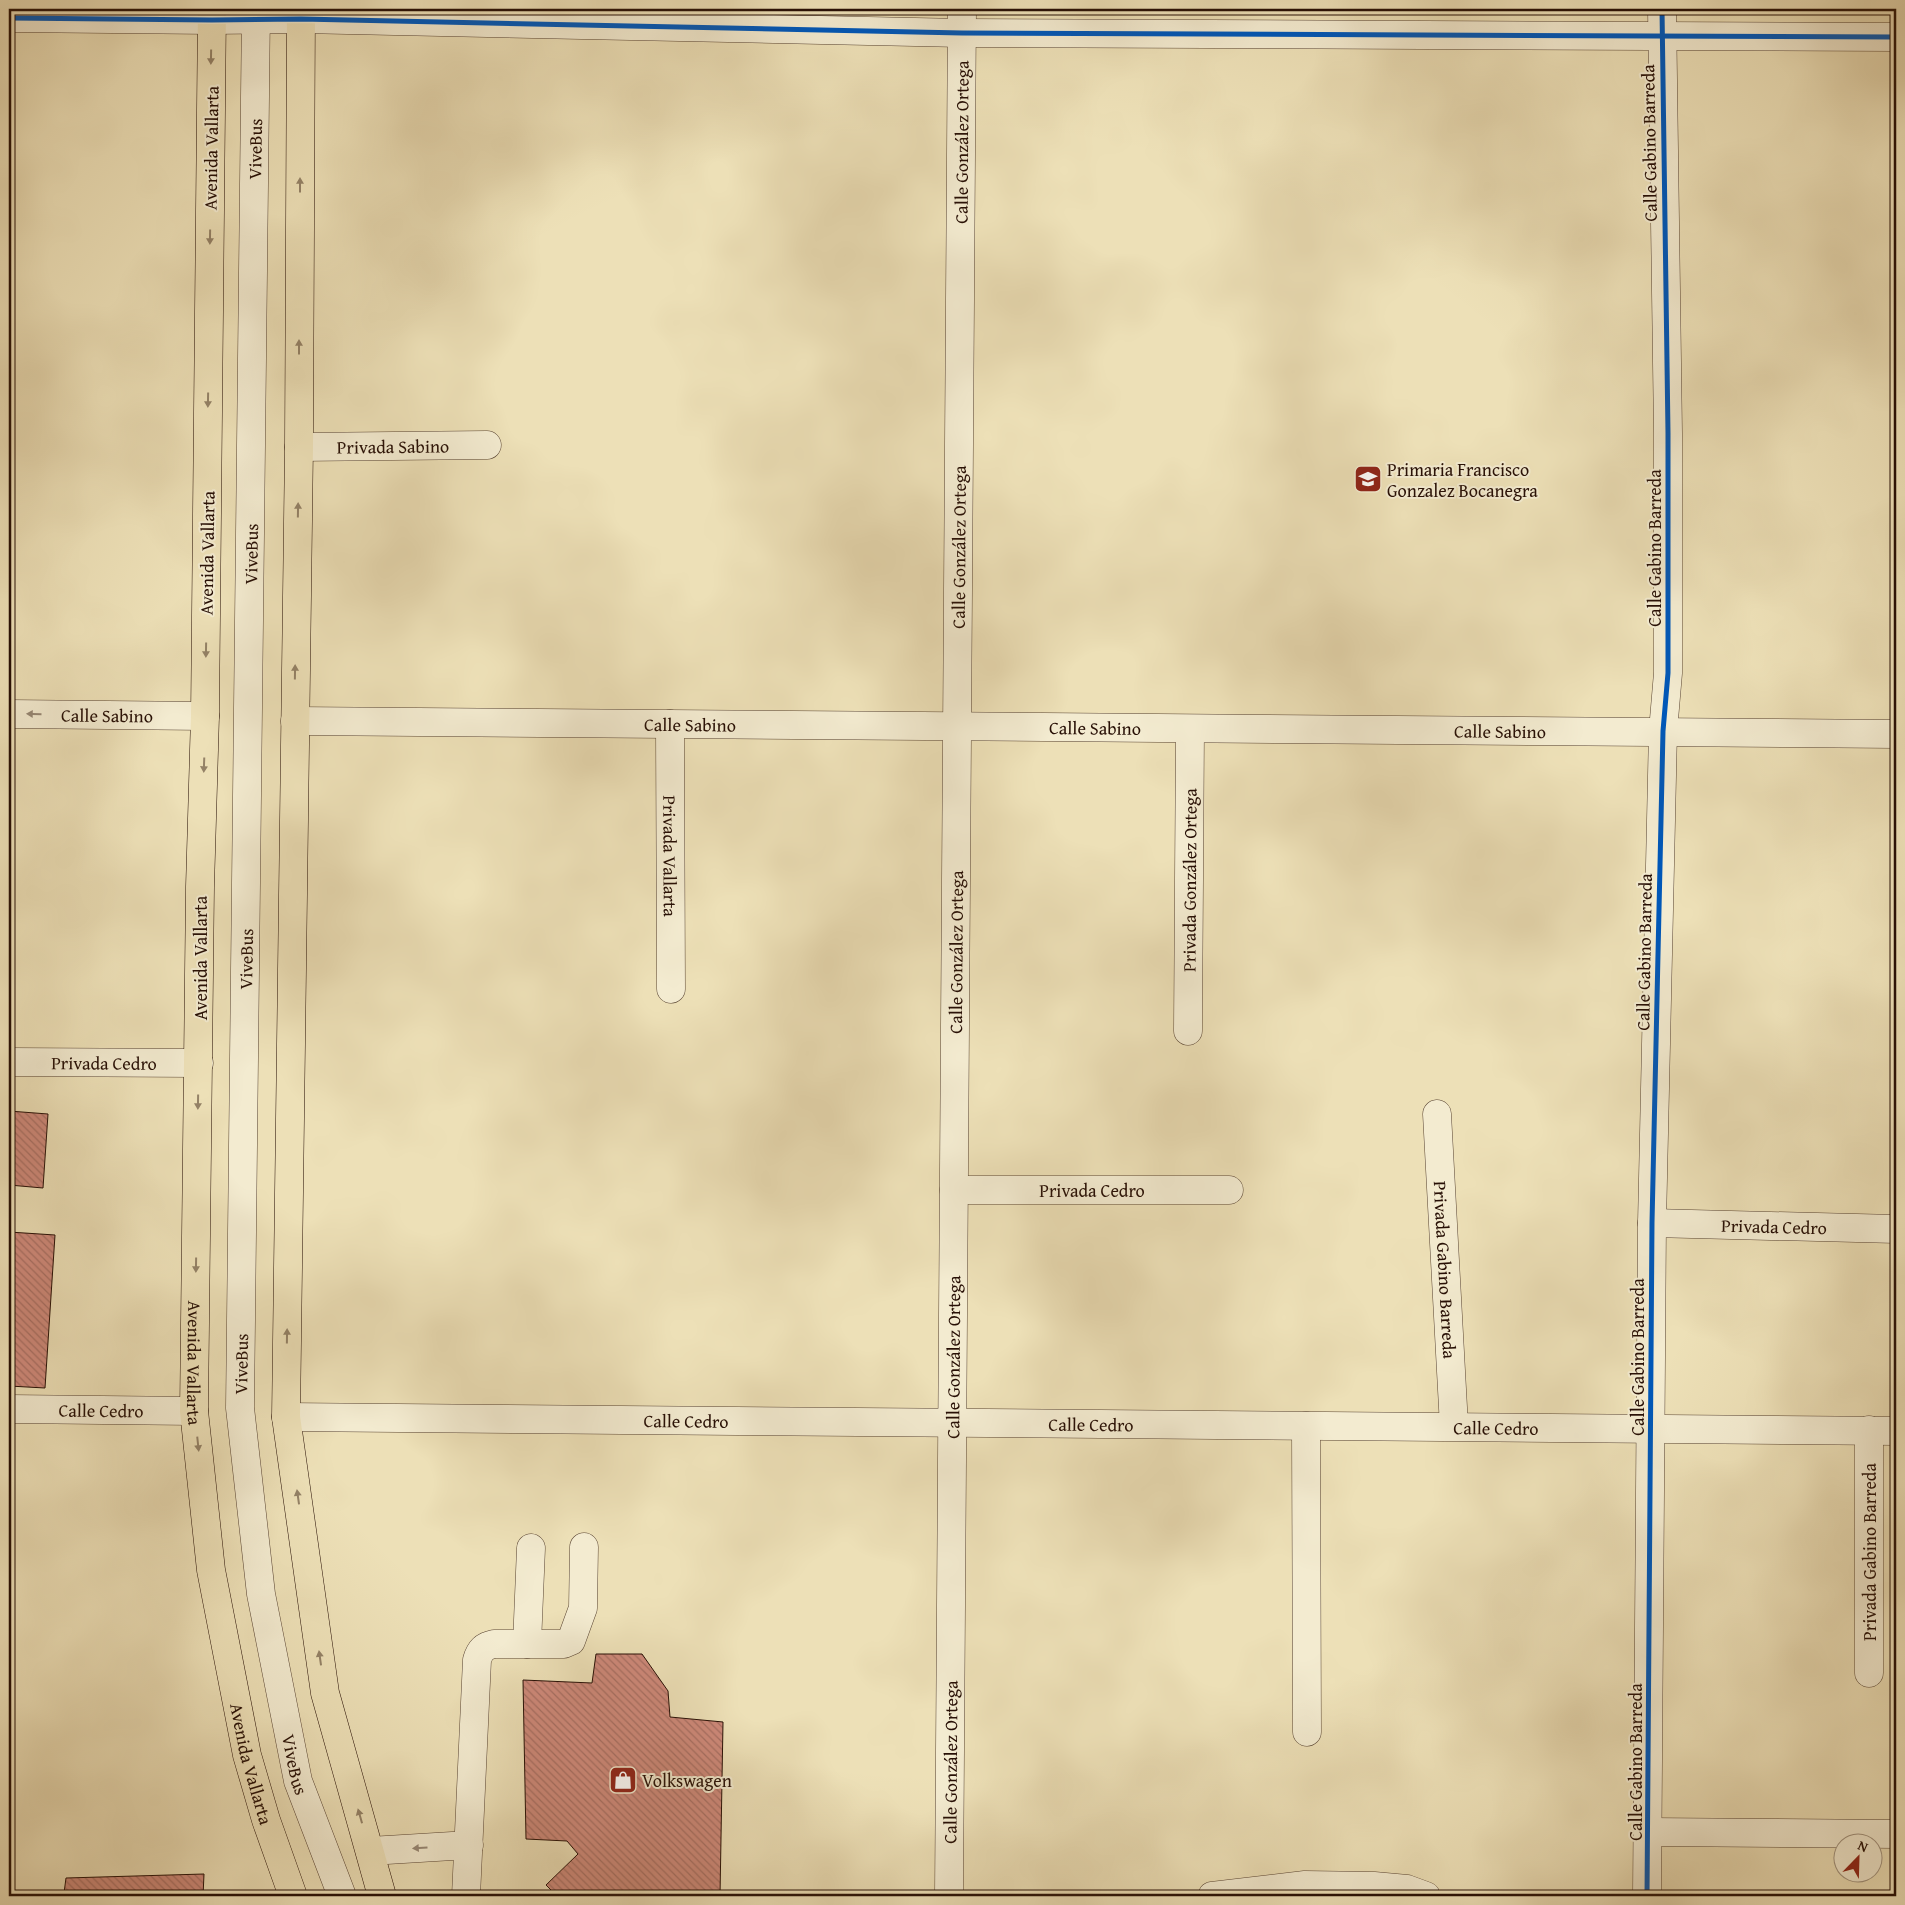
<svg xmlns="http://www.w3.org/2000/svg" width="1905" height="1905" font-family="'Gentium Book Plus',serif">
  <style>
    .building { fill: url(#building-back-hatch); stroke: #270f05 }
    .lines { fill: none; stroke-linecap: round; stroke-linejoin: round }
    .minor-casing { stroke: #584332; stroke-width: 29 }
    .major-casing { stroke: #270f05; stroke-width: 29 }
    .minor { stroke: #f3ebd0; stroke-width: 28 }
    .major { stroke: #ede0b7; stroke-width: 28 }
    .cycleway-casing { stroke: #f3ebd0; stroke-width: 8 }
    .cycleway { stroke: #0057b8; stroke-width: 5 }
    .oneway { fill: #948267 }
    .oneway2 { fill: #978875 }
    .labels { text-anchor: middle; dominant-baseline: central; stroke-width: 4; stroke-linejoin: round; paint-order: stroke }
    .street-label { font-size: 18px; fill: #270f05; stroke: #f3ebd0 }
    .poi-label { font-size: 18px; fill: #270f05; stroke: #f3ebd0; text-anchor: start }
  </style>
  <defs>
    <pattern id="building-back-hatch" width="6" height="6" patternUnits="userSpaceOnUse" patternTransform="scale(1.25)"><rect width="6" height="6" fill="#ce897a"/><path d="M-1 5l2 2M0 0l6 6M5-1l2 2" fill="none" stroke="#a76e62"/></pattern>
  </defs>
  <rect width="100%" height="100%" fill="#ede0b7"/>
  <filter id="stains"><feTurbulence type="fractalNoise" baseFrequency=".004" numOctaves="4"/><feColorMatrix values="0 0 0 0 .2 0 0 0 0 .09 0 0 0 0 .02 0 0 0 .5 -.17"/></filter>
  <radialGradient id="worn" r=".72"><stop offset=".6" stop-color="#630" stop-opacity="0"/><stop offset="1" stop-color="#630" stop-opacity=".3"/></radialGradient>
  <!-- building -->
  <g class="building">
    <polygon points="9,1111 48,1114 43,1188 9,1185"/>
    <polygon points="9,1232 55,1235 45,1388 9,1386"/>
    <polygon points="596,1654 642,1654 668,1691 670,1717 723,1722 720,1896 557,1896 546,1885 578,1854 567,1841 526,1839 523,1680 592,1683"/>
    <polygon points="204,1874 203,1896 9,1896 9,1893 64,1893 66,1878"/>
  </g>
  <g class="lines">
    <!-- minor casing -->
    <g class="minor-casing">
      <g id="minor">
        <path id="s1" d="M256 9 240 1408 261 1594 298 1781 342 1896"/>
        <polyline points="9,18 212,20 301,19 962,33 1896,37"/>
        <path id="s2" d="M299 447 487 445"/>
        <path id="s3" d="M9 714 205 716"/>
        <path id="s4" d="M295 721 1896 734"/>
        <path id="s5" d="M670 724 671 989"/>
        <path id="s6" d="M1188 1031 1190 729"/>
        <path id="s7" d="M9 1062 199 1063"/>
        <path id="s8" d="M1437 1114 1454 1426"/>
        <path id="s9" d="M954 1190H1229"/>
        <path id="s10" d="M1652 1223 1896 1229"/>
        <path id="s11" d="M9 1409 194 1411"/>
        <path id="s12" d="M286 1417 1896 1431"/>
        <polyline points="1306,1426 1307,1732"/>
        <polyline points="527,1644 531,1548"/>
        <polyline points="1869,1673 1869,1430"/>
        <polyline points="1648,1832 1896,1834"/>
        <polyline points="370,1851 469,1845"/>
        <path d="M466 1896 477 1660C480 1650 484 1646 494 1644H564L571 1641 583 1608 584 1547"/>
        <path id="s13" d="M949 1896 962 9"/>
        <polyline points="1212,1896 1305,1885 1374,1886 1407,1889 1426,1896"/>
        <polyline points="1647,1896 1652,1223 1663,731 1668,673 1668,433 1662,9"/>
      </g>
    </g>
    <!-- major casing -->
    <g class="major-casing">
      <g id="major">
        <path id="s14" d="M212 9 205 716 200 887 194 1411 211 1570 247 1755 266 1820 293 1896"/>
        <polyline points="301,9 299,447 286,1417 325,1693 382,1896"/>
      </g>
    </g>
    <!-- minor -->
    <use href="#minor" class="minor"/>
    <!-- major -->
    <use href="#major" class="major"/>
    <!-- cycleway casing -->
    <g class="cycleway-casing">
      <g id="cycleway">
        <polyline points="9,18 212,20 301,19 962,33 1896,37"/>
        <polyline points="1647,1896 1652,1223 1663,731 1668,673 1668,433 1662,9"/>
      </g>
    </g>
    <!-- cycleway -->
    <use href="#cycleway" class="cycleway"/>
  </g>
  <!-- one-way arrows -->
  <defs><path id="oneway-solid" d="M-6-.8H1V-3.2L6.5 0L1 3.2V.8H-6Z" transform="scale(1.25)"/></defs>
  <g class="oneway">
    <use href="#oneway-solid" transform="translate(211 57) rotate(91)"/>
    <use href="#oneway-solid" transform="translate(300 185) rotate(-90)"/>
    <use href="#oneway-solid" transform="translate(210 237) rotate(91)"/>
    <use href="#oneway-solid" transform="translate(299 347) rotate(-90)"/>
    <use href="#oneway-solid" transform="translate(208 400) rotate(91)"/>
    <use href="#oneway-solid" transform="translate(298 510) rotate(-89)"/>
    <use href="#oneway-solid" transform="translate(206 650) rotate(91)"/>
    <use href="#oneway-solid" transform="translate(295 672) rotate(-89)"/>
    <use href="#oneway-solid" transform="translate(204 765) rotate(92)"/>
    <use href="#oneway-solid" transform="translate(198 1102) rotate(91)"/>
    <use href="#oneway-solid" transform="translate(196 1265) rotate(91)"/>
    <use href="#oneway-solid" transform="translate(287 1336) rotate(-89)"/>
    <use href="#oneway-solid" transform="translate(198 1444) rotate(84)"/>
    <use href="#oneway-solid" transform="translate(298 1497) rotate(-98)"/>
    <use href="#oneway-solid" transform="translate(320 1658) rotate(-98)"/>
    <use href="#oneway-solid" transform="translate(360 1816) rotate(-106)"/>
  </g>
  <g class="oneway2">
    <use href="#oneway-solid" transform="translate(34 714) rotate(-179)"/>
    <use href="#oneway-solid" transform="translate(420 1848) rotate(176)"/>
  </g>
  <!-- icons -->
  <defs>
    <g id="school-square" transform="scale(1.4375)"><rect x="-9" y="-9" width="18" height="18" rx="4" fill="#8f2418" stroke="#f3ebd0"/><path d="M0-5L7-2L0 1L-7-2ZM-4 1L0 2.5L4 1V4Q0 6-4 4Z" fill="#fff"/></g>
    <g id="shop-square" transform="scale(1.4375)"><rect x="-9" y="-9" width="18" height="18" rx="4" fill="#8f2418" stroke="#f3ebd0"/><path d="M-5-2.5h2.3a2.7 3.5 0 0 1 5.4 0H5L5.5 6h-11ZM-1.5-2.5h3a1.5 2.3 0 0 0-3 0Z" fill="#fff"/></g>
  </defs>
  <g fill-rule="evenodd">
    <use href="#school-square" x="1368" y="479"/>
    <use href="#shop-square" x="623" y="1780"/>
  </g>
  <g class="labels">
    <!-- street labels -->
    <g class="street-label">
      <text stroke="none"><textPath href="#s13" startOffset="1754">Calle González Ortega</textPath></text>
      <text transform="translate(1649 143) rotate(-91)">Calle Gabino Barreda</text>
      <text transform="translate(211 148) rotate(-89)">Avenida Vallarta</text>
      <text transform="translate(255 149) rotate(-89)">ViveBus</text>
      <text stroke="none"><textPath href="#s2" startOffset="94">Privada Sabino</textPath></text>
      <text stroke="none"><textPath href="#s13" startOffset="1349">Calle González Ortega</textPath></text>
      <text transform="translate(1654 548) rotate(-90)">Calle Gabino Barreda</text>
      <text transform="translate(207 553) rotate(-89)">Avenida Vallarta</text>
      <text transform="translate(251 554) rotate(-89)">ViveBus</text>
      <text stroke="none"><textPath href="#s3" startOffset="98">Calle Sabino</textPath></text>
      <text stroke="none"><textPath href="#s4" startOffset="395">Calle Sabino</textPath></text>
      <text stroke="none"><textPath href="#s4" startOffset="800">Calle Sabino</textPath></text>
      <text stroke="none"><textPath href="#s4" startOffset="1205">Calle Sabino</textPath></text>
      <text stroke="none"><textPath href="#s5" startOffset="132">Privada Vallarta</textPath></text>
      <text stroke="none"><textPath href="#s6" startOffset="151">Privada González Ortega</textPath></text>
      <text stroke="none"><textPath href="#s13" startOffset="944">Calle González Ortega</textPath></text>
      <text transform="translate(1644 952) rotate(-89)">Calle Gabino Barreda</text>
      <text transform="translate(200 958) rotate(-90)">Avenida Vallarta</text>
      <text transform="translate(246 959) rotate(-89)">ViveBus</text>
      <text stroke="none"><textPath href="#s7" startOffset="95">Privada Cedro</textPath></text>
      <text stroke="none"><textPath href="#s9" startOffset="138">Privada Cedro</textPath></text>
      <text stroke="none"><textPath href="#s10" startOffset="122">Privada Cedro</textPath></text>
      <text stroke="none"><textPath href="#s8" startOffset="156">Privada Gabino Barreda</textPath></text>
      <text stroke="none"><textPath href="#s13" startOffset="539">Calle González Ortega</textPath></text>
      <text transform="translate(1637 1357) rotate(-90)">Calle Gabino Barreda</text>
      <text stroke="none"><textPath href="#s14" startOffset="1354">Avenida Vallarta</textPath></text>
      <text transform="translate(241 1364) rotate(-89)">ViveBus</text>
      <text stroke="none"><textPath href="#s11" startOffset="92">Calle Cedro</textPath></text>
      <text stroke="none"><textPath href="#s12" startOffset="400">Calle Cedro</textPath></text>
      <text stroke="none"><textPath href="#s12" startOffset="805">Calle Cedro</textPath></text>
      <text stroke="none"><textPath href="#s12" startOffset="1210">Calle Cedro</textPath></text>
      <text transform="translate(1869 1552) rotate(-90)">Privada Gabino Barreda</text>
      <text stroke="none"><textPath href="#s13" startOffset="134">Calle González Ortega</textPath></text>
      <text transform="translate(1635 1762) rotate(-90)">Calle Gabino Barreda</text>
      <text stroke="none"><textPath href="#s14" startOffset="1760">Avenida Vallarta</textPath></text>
      <text stroke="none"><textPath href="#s1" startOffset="1760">ViveBus</textPath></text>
    </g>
    <!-- poi labels -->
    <g class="poi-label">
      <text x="1387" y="469">Primaria Francisco<tspan x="1387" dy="21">Gonzalez Bocanegra</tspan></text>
      <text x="642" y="1780">Volkswagen</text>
    </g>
  </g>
  <!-- margin -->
  <rect width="1905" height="1905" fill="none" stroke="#ede0b7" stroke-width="30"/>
  <rect x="10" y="10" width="1885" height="1885" fill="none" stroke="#270f05" stroke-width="2.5"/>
  <rect x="15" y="15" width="1875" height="1875" fill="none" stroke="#270f05"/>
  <!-- north arrow -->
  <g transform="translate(1858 1858) rotate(23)"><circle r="24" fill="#f3ebd0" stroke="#a1937f"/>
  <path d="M0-4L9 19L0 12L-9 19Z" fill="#8f2418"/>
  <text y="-8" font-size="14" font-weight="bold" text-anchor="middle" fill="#270f05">N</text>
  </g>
  <rect width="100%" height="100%" filter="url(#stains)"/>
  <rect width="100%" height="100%" fill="url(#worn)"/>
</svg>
